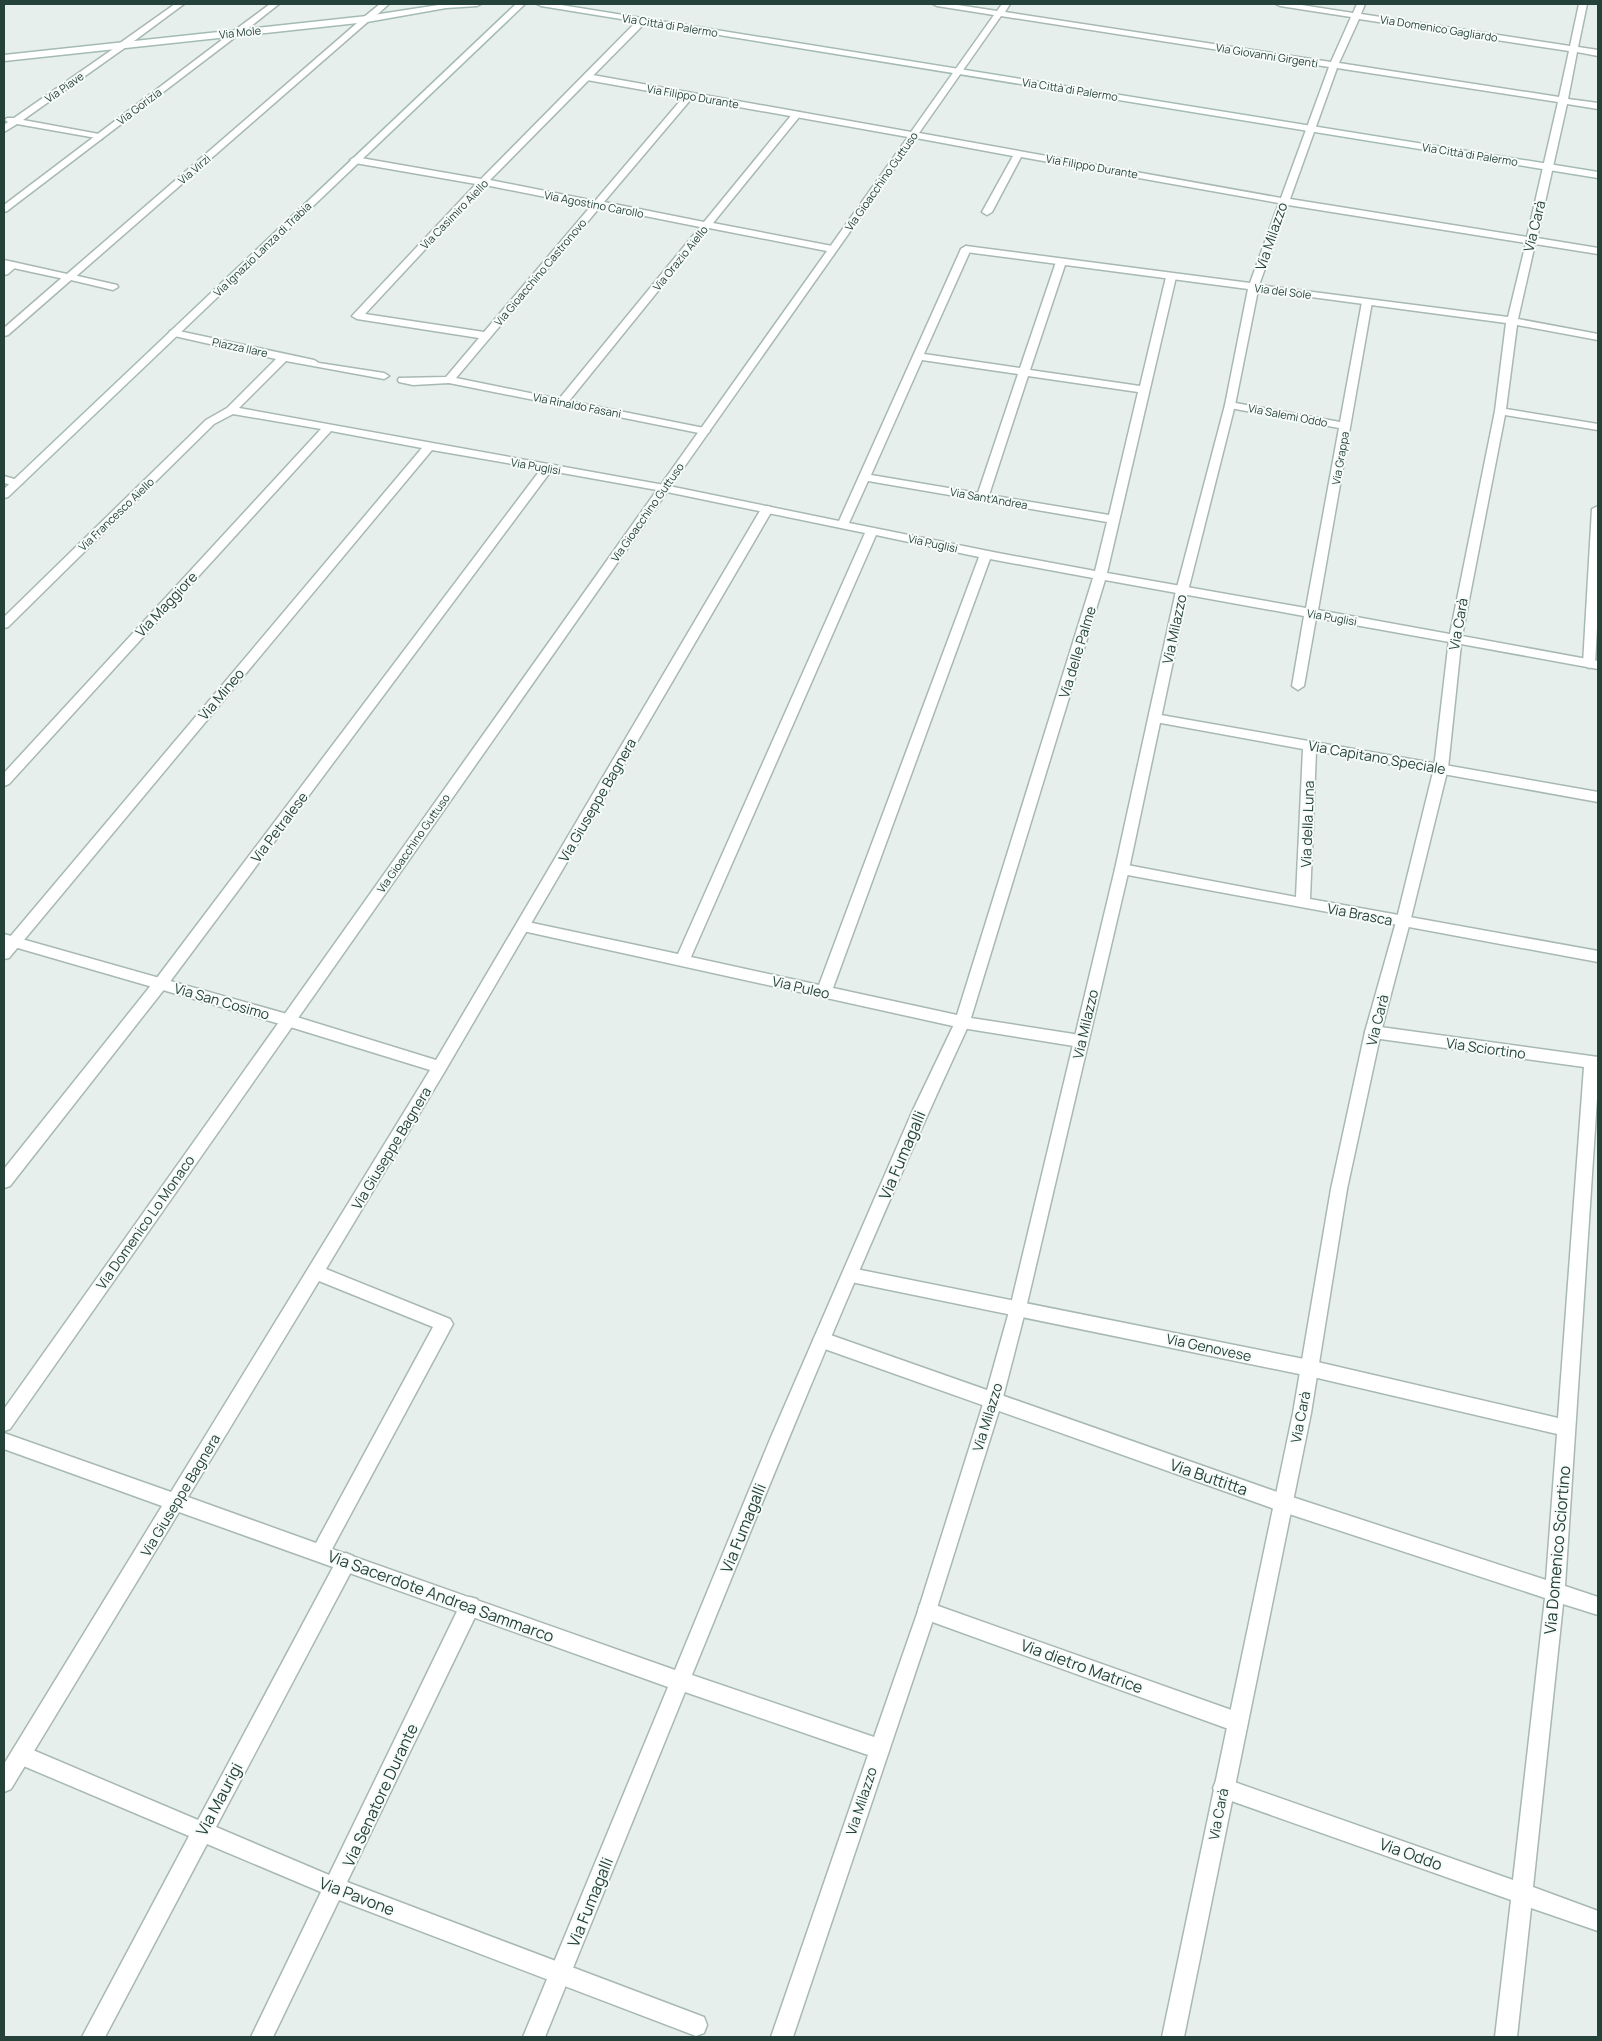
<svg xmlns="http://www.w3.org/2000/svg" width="1602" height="2041" font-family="Manrope,sans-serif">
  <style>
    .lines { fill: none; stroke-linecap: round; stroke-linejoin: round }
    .lane-casing { stroke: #a8b8b2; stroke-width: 3 }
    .street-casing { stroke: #a8b8b2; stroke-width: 3 }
    .secondary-casing { stroke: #a4bbb3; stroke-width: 3 }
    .lane { fill: #fff; fill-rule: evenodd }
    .street { fill: #fff; fill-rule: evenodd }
    .secondary { fill: #fff; fill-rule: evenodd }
    .labels { text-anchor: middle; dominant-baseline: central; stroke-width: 4; stroke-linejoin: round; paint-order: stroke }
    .far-street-label { font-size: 11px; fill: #24423a; stroke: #f7fbf9 }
    .street-label { font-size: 14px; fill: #24423a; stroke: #f7fbf9 }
    .near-street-label { font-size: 16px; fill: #24423a; stroke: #f7fbf9 }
  </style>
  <rect width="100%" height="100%" fill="#e6efeb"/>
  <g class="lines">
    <!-- lane casing -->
    <g class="lane-casing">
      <g id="lane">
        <polygon points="270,4 279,4 241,34 235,34 235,30"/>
        <polygon points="380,4 389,4 370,21 364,21 364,17"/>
        <path d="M643 17 647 20 646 22 490 180 595 201 686 94H692V98L604 202 704 222 794 112H800V116L713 223 832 246 837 249 832 252 709 228 569 401 704 428 710 431 708 433 704 434 449 383 413 385 399 382 398 380 399 378 446 377 479 338 357 319 352 316 476 184 355 163 350 160 355 157 481 179 640 18ZM485 185 591 206 484 332 365 314ZM600 207 700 227 559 399 456 378Z"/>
        <polygon points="123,42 127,45 126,47 23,120 99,134 102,135 102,139 17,124 4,132 4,125 8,122 5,120 7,118 14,118"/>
        <path d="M966 246 971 249 924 354 1020 368 1056 262 1061 259 1066 262 1030 370 1140 386 1166 277 1167 275H1175L1176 277 1107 573 1306 608 1339 428 1230 408 1225 405 1230 402 1340 422 1362 302 1363 300H1371L1372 302 1318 610 1455 635 1461 639 1459 642 1455 643 1316 618 1304 686 1298 690 1292 686 1304 616 1105 580 971 1018 1080 1035 1085 1037 1088 1041 1085 1045 1080 1047 962 1028 523 931 518 930 516 926 518 922 523 921 678 954 865 533 667 492 10 1429 4 1431V1409L657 490 551 471 166 987 10 1186 4 1188V1169L156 979 541 469 432 450 9 958 4 959V944L422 448 331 431 9 784 4 786V773L321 429 233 414 214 424 8 627 4 628V617L206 420 227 408 276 359 170 335 169 333 170 331 174 330 314 360 319 363 384 373 389 376 384 379 286 361 239 408 664 485 839 521 961 249ZM922 360 1018 374 978 493 871 475ZM1028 376 1138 392 1109 515 989 495ZM868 481 1107 522 1095 571 998 553 849 523ZM876 535 979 557 819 985 691 957ZM990 559 1093 578 957 1015 833 988Z"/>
        <polygon points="13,262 18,265 8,274 4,275 4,267"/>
        <polygon points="69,274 117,285 118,287 113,290 71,280 8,335 4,336 4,328 65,275"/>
        <polygon points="1598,506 1598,610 1595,664 1589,668 1583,664 1592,509"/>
        <polygon points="1155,714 1598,792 1598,802 1316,751 1310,899 1598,951 1598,962 1117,873 1115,869 1117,865 1122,864 1296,897 1303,749 1150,721 1149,718 1150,715"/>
        <polygon points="1373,1026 1598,1057 1598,1083 1565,1586 1598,1597 1598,1615 1563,1604 1533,1887 1598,1911 1598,1931 1531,1908 1517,2037 1495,2037 1511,1900 1223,1798 1216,1795 1213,1788 1216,1781 1223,1778 1513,1880 1545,1598 1283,1512 822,1348 816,1345 813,1340 816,1335 822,1332 1283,1494 1546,1580 1557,1434 1309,1376 851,1282 845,1280 843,1275 845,1270 851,1268 1309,1360 1558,1418 1584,1067 1373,1038 1368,1036 1365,1032 1368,1028"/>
        <polygon points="346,1553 353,1556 355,1562 353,1568 216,1827 329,1875 463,1599 470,1597 477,1599 479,1606 477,1613 347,1882 704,2017 707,2025 704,2033 696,2036 339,1900 273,2037 251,2037 321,1892 207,1844 105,2037 82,2037 189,1836 14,1762 11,1755 14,1748 21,1745 198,1820 339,1556"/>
        <polygon points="927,1602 1237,1712 1244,1715 1247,1722 1244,1729 1237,1732 927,1620 920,1618 918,1611 920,1604"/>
      </g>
    </g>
    <!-- street casing -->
    <g class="street-casing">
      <g id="street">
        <polygon points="175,4 184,4 126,47 120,47 120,43"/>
        <path d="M933 4H951L997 11 1002 4H1010L1005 12 1331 62 1351 17 1280 6 1276 4H1295L1353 13 1357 4H1365L1361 14 1570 46 1579 4H1587L1578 47 1598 50V56L1577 52 1568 99 1598 103V109L1567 104 1537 238 1598 248V254L1535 244 1518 319 1598 334V340L1517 325 1506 409 1598 424V430L1505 415 1462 636 1598 661V669L1461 644 1448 768 1410 922 1381 1032 1347 1189 1311 1413 1184 2037H1162L1293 1413 1331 1189 1365 1032 1396 922 1434 768 1449 639 1495 411 1506 323 1258 290 1235 405 1188 591 1129 869 1026 1308 1002 1401 936 1611 793 2037H771L868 1755 685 1692 545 2037H523L668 1687 179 1512 11 1789 4 1792V1764L162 1506 4 1449V1433L171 1492 430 1070 287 1026 4 944V934L287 1014 436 1060 761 509 767 506 771 507 773 509 445 1071 326 1269 450 1319 453 1324 332 1549 675 1670 771 1437 913 1110 957 1018 962 1016 967 1018 970 1022C870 1237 781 1456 692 1675L874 1737 918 1611 984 1401 1010 1308 1115 869 1176 591 1225 405 1248 289 966 252 961 249 966 246 1250 283 1279 203 1021 157 992 212 987 215 982 212 1013 156 916 138 668 490H660L658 488 660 486 908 137 587 80 583 77 587 74 911 132 994 15 937 6ZM1001 16 1329 67 1281 198 919 133ZM1359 19 1569 51 1559 97 1339 63ZM1337 68 1558 102 1527 237 1290 199ZM1288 205 1526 243 1508 317 1259 285ZM319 1281 433 1327 316 1543 188 1497Z"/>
        <polygon points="364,17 371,19 73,279 69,280 4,266 4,260 67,274"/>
        <polygon points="235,30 242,32 7,211 4,212 4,205"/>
        <polygon points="4,476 21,481 23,483 17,486 4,483"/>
      </g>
    </g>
    <!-- secondary casing -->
    <g class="secondary-casing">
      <g id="secondary">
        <polygon points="445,4 481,4 477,6 446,8 367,22 4,61 4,55 367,16"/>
        <polygon points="516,4 525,4 8,497 4,498 4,489"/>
        <polygon points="537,4 555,4 1598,172 1598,178 541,6"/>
      </g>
    </g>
    <!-- lane -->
    <use href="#lane" class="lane"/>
    <!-- street -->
    <use href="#street" class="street"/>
    <!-- secondary -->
    <use href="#secondary" class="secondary"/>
  </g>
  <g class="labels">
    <!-- far-street labels -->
    <g class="far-street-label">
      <text transform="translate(670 25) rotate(9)">Via Città di Palermo</text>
      <text transform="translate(1439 28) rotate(9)">Via Domenico Gagliardo</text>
      <text transform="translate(240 32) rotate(-6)">Via Mole</text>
      <text transform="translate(1267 55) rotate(9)">Via Giovanni Girgenti</text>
      <text transform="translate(64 87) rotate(-35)">Via Piave</text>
      <text transform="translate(1070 89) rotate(9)">Via Città di Palermo</text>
      <text transform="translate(693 96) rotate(10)">Via Filippo Durante</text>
      <text transform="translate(139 106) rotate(-37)">Via Gorizia</text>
      <text transform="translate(1470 154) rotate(9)">Via Città di Palermo</text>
      <text transform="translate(1092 166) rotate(10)">Via Filippo Durante</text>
      <text transform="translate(194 169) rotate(-41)">Via Virzì</text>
      <text transform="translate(881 181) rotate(-55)">Via Gioacchino Guttuso</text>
      <text transform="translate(594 204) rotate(11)">Via Agostino Carollo</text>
      <text transform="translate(454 214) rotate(-46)">Via Casimiro Aiello</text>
      <text transform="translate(262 249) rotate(-44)">Via Ignazio Lanza di Trabia</text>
      <text transform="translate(680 258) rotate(-51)">Via Orazio Aiello</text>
      <text transform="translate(540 272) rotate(-50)">Via Gioacchino Castronovo</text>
      <text transform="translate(1283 291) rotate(7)">Via del Sole</text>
      <text transform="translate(240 347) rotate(12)">Piazza Ilare</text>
      <text transform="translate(577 405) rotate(11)">Via Rinaldo Fasani</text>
      <text transform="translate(1288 415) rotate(11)">Via Salemi Oddo</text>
      <text transform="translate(1340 458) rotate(-80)">Via Grappa</text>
      <text transform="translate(536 466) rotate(10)">Via Puglisi</text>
      <text transform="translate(989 498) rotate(10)">Via Sant'Andrea</text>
      <text transform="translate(647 512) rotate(-55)">Via Gioacchino Guttuso</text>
      <text transform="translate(116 514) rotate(-44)">Via Francesco Aiello</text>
      <text transform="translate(933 543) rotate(12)">Via Puglisi</text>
      <text transform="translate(1332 617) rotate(10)">Via Puglisi</text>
      <text transform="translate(413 843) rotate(-55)">Via Gioacchino Guttuso</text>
    </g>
    <!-- street labels -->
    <g class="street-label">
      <text transform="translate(1534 226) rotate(-76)">Via Carà</text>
      <text transform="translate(1271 236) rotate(-71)">Via Milazzo</text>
      <text transform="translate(166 604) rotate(-47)">Via Maggiore</text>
      <text transform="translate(1458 624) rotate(-80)">Via Carà</text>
      <text transform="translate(1174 629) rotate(-78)">Via Milazzo</text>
      <text transform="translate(1077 652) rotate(-73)">Via delle Palme</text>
      <text transform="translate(221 694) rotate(-50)">Via Mineo</text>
      <text transform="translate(1377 757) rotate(10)">Via Capitano Speciale</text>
      <text transform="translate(597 800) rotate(-60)">Via Giuseppe Bagnera</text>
      <text transform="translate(1307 824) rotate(-88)">Via della Luna</text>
      <text transform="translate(279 827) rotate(-53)">Via Petralese</text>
      <text transform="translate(1360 914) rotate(11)">Via Brasca</text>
      <text transform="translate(801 987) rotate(13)">Via Puleo</text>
      <text transform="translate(222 1001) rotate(16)">Via San Cosimo</text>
      <text transform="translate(1377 1020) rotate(-76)">Via Carà</text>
      <text transform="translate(1085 1024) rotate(-77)">Via Milazzo</text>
      <text transform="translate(1486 1048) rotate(8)">Via Sciortino</text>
      <text transform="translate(391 1148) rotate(-59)">Via Giuseppe Bagnera</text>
      <text transform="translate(145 1222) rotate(-55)">Via Domenico Lo Monaco</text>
      <text transform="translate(1209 1347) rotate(12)">Via Genovese</text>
      <text transform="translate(987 1417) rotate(-73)">Via Milazzo</text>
      <text transform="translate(1300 1417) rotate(-79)">Via Carà</text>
      <text transform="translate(180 1495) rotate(-59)">Via Giuseppe Bagnera</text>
      <text transform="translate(861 1801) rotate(-72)">Via Milazzo</text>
      <text transform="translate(1218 1814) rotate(-79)">Via Carà</text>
    </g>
    <!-- near-street labels -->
    <g class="near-street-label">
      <text transform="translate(902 1155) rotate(-67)">Via Fumagalli</text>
      <text transform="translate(1209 1477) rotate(19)">Via Buttitta</text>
      <text transform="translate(743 1528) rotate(-68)">Via Fumagalli</text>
      <text transform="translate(1557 1550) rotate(-85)">Via Domenico Sciortino</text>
      <text transform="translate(441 1596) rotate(20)">Via Sacerdote Andrea Sammarco</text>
      <text transform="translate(1082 1666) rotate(20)">Via dietro Matrice</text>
      <text transform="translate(380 1795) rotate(-65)">Via Senatore Durante</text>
      <text transform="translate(219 1799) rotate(-62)">Via Maurigi</text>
      <text transform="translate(1411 1854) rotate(20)">Via Oddo</text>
      <text transform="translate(357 1896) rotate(21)">Via Pavone</text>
      <text transform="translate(590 1902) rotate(-68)">Via Fumagalli</text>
    </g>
  </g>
  <!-- border -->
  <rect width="1602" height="2041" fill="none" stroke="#24423a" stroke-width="10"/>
</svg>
